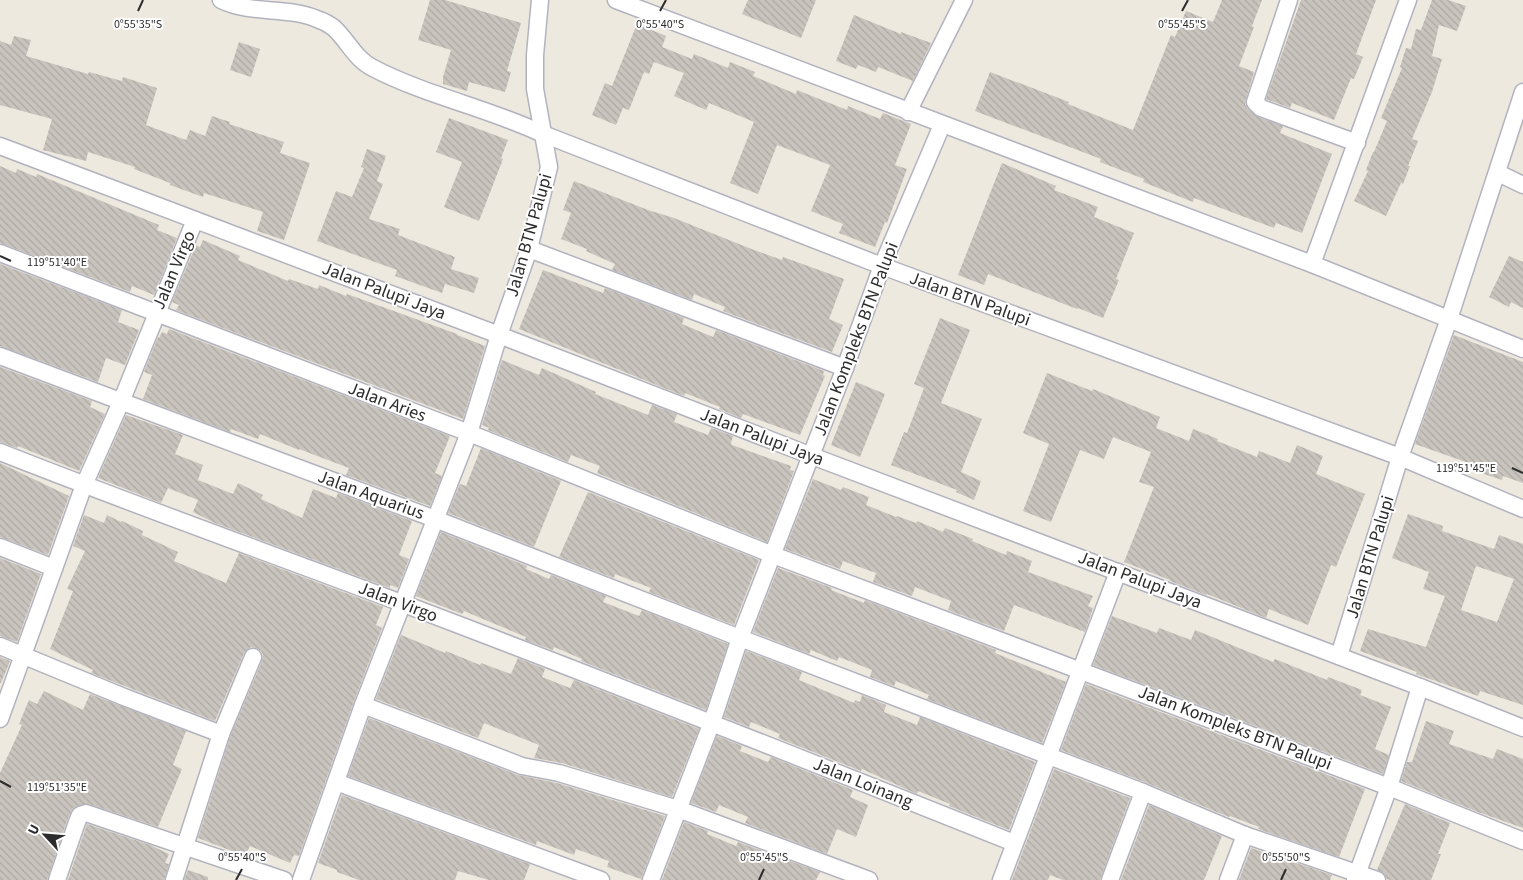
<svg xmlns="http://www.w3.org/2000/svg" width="1523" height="880" font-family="'Source Sans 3',sans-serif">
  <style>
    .building { fill: url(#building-back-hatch); fill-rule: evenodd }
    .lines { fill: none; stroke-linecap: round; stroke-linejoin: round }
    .minor-casing { stroke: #b2b3bf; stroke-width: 19 }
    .minor { stroke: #fff; stroke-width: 16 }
    .ticks { fill: none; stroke: #2c2c2c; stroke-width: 2 }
    .labels { text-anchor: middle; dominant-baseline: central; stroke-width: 4; stroke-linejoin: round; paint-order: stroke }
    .street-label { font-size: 18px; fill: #2c2c2c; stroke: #fff }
    .ticks-label { font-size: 12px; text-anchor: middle; fill: #2c2c2c; stroke: #fff; stroke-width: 4; stroke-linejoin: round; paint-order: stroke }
  </style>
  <defs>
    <pattern id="building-back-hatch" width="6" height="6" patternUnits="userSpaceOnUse" patternTransform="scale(1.25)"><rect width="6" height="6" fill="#c9c5be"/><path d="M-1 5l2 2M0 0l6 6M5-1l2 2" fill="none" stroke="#ada9a3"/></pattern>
  </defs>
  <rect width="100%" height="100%" fill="#ede9df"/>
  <!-- building -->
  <g class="building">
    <polygon points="430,0 445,0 521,23 507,71 511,72 505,92 469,82 467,91 443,84 443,77 451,50 418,40"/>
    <polygon points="748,0 816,0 801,38 742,14"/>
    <polygon points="1222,0 1262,0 1252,26 1254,27 1239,66 1254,72 1246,99 1245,104 1248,109 1258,117 1283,126 1280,133 1332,154 1302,233 1276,223 1274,228 1194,198 1193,202 1143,182 1144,179 1100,162 1101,159 975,111 990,72 1069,102 1068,104 1133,130 1171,35 1175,37 1186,11 1213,22"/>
    <polygon points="1301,0 1376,0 1356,54 1363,57 1354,79 1351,78 1334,120 1292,103 1290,108 1266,99"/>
    <polygon points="1432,0 1448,0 1466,6 1457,31 1439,25 1432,56 1442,59 1432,92 1412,139 1418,141 1408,166 1410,166 1403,184 1401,183 1386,216 1354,201 1368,171 1366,170 1373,152 1374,152 1387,121 1381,118 1402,68 1400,67 1406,48 1411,49 1416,29 1421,30"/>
    <polygon points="854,15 901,34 901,32 931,43 913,81 878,67 876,72 858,65 856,69 836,61"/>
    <polygon points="637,24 666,36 662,47 692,59 694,54 728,68 730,62 755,72 753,76 796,94 797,90 847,110 848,106 880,119 883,113 911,124 895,165 907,169 887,223 885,222 875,247 839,233 843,224 811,211 830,165 777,145 758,194 730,183 754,122 709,103 706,110 674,96 684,73 654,62 649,74 644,72 629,110 623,108 616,125 592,115 605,83 612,86"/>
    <polygon points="14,36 31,40 26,56 88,74 89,72 122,81 123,77 157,88 146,125 186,140 190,130 205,136 212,116 230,122 229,124 284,142 280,153 310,163 284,240 257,231 263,212 204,193 203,197 170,185 170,183 134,169 135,167 88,152 86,161 43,150 52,119 0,105 0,41 11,45"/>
    <polygon points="239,42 260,49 251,77 230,70"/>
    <polygon points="449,118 508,140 501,158 503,159 479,221 444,207 462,162 436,152"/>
    <polygon points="367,149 386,156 377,181 383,184 369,219 400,229 398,235 455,257 451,269 479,278 474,293 445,284 442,293 395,276 397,270 317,241 336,191 352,197 364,168 361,167"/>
    <polygon points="1002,163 1056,186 1054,190 1098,207 1094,217 1134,233 1116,279 1119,280 1103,318 1078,308 1077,309 988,274 984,285 958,275"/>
    <polygon points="0,166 16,173 17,169 36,177 37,174 159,225 157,230 177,238 154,295 132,286 130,292 0,243"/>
    <polygon points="574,181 648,210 674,218 754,250 782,260 783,257 844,279 829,319 843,325 832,352 723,311 725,307 694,294 692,300 612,270 615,264 586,251 587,249 561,239 571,213 563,210"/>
    <polygon points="203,240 240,256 238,260 288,281 289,279 318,289 319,285 346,296 347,294 457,334 457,335 485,346 463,419 176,310 179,305 172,302 196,245 200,247"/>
    <polygon points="1509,256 1523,262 1523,308 1511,302 1509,307 1489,297"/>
    <polygon points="0,264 122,310 118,322 139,330 125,365 106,358 98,382 0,346"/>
    <polygon points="543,270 603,293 605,288 684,318 682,324 713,337 716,330 824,371 823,375 825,376 800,435 743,414 741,418 719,409 720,407 685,393 684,396 659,386 519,329"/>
    <polygon points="940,318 970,330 941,403 982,419 961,472 981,481 974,500 956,492 957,490 891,465 904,432 907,433 924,388 914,384"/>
    <polygon points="169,329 450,436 435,473 442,476 430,506 346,475 349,468 299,449 299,450 260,434 258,439 231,429 230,432 143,399 152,375 144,372 158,337 159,338 162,332 167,334"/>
    <polygon points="1454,335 1523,362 1523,483 1503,476 1502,480 1475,471 1477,466 1415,444"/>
    <polygon points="502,360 539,375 542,368 596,392 595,394 648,415 652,405 677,414 674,422 708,435 711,428 733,436 731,443 732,445 791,466 790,470 794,471 767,542 597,473 600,466 571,455 568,462 488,430 489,428 482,425"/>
    <polygon points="0,367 92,401 90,407 105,414 79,471 18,446 17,448 0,442"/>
    <polygon points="1047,373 1092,391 1093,389 1160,417 1156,428 1189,441 1193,429 1218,439 1217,441 1257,457 1259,451 1290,463 1297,445 1323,456 1316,474 1365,494 1336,567 1331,565 1308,625 1269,609 1266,618 1207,594 1206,595 1170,581 1170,580 1124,562 1154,487 1139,482 1151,452 1113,437 1104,459 1080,450 1051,522 1023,511 1049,444 1023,433"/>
    <polygon points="856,382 885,394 860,457 831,445"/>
    <polygon points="126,415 183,435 175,454 203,465 198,480 233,494 238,483 263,495 261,499 302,518 313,489 336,498 338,493 412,521 399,555 409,559 398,588 390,585 390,588 215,523 193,512 198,500 168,488 161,503 98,478"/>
    <polygon points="481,448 561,481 534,547 448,513 460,484 466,486"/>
    <polygon points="0,463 69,496 48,555 0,537"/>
    <polygon points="813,479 841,490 843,487 869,497 866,505 896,517 897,516 916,523 917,521 943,532 945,528 973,539 972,541 1006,555 1007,551 1032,561 1028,572 1093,596 1088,606 1093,608 1085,632 1014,605 1004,631 948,610 951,601 915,587 912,596 873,582 876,573 843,561 840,569 785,549"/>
    <polygon points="588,492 759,560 734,625 649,592 651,588 615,574 614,578 559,557"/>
    <path d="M1408 514 1443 526 1442 531 1494 549 1499 535 1523 544V705L1480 691 1478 696 1416 674 1417 672 1360 651 1368 629 1426 647 1445 596 1423 589 1429 572 1392 558ZM1476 566 1514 579 1497 622 1461 610Z"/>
    <polygon points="84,515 104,523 107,515 121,522 122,521 143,531 142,535 178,552 174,561 226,583 239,553 383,607 376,625 382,628 354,701 299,856 294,855 290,863 250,846 245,856 198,838 230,737 262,661 263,655 261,651 256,648 251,647 244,653 215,721 91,673 93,670 50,649 73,591 67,589 85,551 73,546"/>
    <polygon points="441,532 527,566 526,569 549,579 551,575 606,596 603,602 639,616 642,610 728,644 706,710 581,661 582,659 554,647 553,650 525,640 526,637 464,611 462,614 416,596"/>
    <polygon points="0,558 41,574 17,642 0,636"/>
    <polygon points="778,568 832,588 831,590 864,603 865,600 996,650 995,653 1066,682 1042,743 927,699 929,695 896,681 894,686 870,677 872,670 839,657 837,661 811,650 809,654 753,632"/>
    <polygon points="1112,616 1157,633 1159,628 1191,640 1195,630 1273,662 1275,659 1327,680 1328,677 1362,690 1360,695 1391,707 1375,749 1389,755 1383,774 1093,665"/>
    <polygon points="401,635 445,653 446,651 480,665 481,663 511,674 518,658 545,669 542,677 570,688 574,680 699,729 672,797 562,763 534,758 539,745 484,723 478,738 376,699"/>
    <polygon points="746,651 802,672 799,680 854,703 855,700 860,702 862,695 886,705 884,712 917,725 920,717 1035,762 1009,830 949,806 950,804 918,791 917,794 862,769 861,771 778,738 780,734 751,722 749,727 724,717"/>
    <polygon points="0,657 10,661 1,683 0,683"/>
    <polygon points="1086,684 1365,789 1339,857 1258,829 1259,827 1230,816 1229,817 1147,783 1061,750"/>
    <polygon points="44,691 83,710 90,694 186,731 173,765 182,769 158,827 89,804 77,806 73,808 68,818 47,880 0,880 0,773 22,725 19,724 29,700 37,704"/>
    <polygon points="369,718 518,775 557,783 665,816 641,879 607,867 609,861 576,849 574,855 537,841 536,845 348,776"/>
    <polygon points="1426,721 1454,731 1449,744 1493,759 1497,749 1523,759 1523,828 1478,812 1401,781 1407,762 1412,762"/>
    <polygon points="717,736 742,746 740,751 768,762 771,757 853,790 850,797 868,805 856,837 837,829 827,854 745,823 748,817 719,805 716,812 691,803"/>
    <polygon points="1054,769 1130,798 1100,880 1063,880 1050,875 1048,880 1012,880"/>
    <polygon points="342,795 530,864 524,880 489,880 458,871 455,880 359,880 337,872 337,870 318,863"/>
    <polygon points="1405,804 1450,823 1438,854 1441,854 1431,880 1390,880 1387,879 1384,873 1377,870"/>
    <polygon points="1149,805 1222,836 1204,880 1121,880"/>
    <polygon points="684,822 708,831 707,834 736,846 738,842 820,872 816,880 662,880"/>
    <polygon points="87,824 150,845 169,854 165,863 169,864 164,880 68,880"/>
    <polygon points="1251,848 1332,875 1330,880 1239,880"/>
    <polygon points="188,870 208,877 208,880 184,880"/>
  </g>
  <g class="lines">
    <!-- minor casing -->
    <g class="minor-casing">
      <g id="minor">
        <path d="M221 0C252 15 287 6 317 19 323 21 329 24 334 28 348 41 355 59 373 68 427 96 488 108 543 134L882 266 1400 457 1523 509"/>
        <polyline points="616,0 1312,264 1523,349"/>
        <polyline points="1289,0 1255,102 1261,108 1357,143"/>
        <polyline points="908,112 964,0"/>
        <polyline points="0,146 499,335 812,456 1420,687 1523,728"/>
        <polyline points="1498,173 1523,185"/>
        <polyline points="529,249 845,368"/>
        <polyline points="0,253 469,433 773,555 1389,787 1523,841"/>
        <polyline points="1312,264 1408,0"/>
        <polyline points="0,356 435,519 740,638 1143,792 1245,835 1377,880"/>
        <path d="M0 452C134 505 269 553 404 604 608 681 811 762 1014 843"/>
        <polyline points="0,547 54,568"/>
        <polyline points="0,646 124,697 221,734"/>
        <polyline points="1339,656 1400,457 1449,319 1523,92"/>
        <polyline points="363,705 522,766 559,773 678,809 869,880"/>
        <polyline points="0,719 84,485 121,402 195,220"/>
        <polyline points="336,782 601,880"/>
        <polyline points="57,880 77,822 80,815 86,813 284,880"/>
        <polyline points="174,880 221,734 253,657"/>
        <polyline points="301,880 363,705 469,433 499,335 529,249 549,167 535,89 535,55 540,0"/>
        <polyline points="651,880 712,722 740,638 845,368 882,266 942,125"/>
        <polyline points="1001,880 1118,572"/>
        <polyline points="1110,880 1143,792"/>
        <polyline points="1228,880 1245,835"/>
        <polyline points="1355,880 1389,787 1420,687"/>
      </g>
    </g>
    <!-- minor -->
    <use href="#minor" class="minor"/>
  </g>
  <!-- ticks -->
  <path class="ticks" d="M138 11 143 0M660 11 666 0M1182 11 1188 0M0 256 11 261M1512 468 1523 473M0 781 11 787M236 880 242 869M759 880 764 869M1281 880 1286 869"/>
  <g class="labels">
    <!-- street labels -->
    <g class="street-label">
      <text transform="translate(529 235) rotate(-74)">Jalan BTN Palupi</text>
      <text transform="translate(174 270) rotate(-67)">Jalan Virgo</text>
      <text transform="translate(384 291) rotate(21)">Jalan Palupi Jaya</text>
      <text transform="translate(970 299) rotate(20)">Jalan BTN Palupi</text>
      <text transform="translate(856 339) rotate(-69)">Jalan Kompleks BTN Palupi</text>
      <text transform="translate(387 402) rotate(21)">Jalan Aries</text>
      <text transform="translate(762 437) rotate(21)">Jalan Palupi Jaya</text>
      <text transform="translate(371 495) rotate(20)">Jalan Aquarius</text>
      <text transform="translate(1370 557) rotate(-73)">Jalan BTN Palupi</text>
      <text transform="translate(1140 580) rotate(21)">Jalan Palupi Jaya</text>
      <text transform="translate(398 602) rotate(21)">Jalan Virgo</text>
      <text transform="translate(1235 728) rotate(21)">Jalan Kompleks BTN Palupi</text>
      <text transform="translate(863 783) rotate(22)">Jalan Loinang</text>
    </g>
  </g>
  <g class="ticks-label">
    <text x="138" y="28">0°55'35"S</text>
    <text x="660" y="28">0°55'40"S</text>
    <text x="1182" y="28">0°55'45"S</text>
    <text x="57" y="266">119°51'40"E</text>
    <text x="1466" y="472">119°51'45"E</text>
    <text x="57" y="791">119°51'35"E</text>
    <text x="242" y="861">0°55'40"S</text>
    <text x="764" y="861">0°55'45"S</text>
    <text x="1286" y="861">0°55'50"S</text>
  </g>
  <!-- north arrow -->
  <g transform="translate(45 835) rotate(296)" stroke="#ffffff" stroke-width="4" paint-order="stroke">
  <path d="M0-4L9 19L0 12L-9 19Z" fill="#2c2c2c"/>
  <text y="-8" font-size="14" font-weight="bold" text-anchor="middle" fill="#2c2c2c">U</text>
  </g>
</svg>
